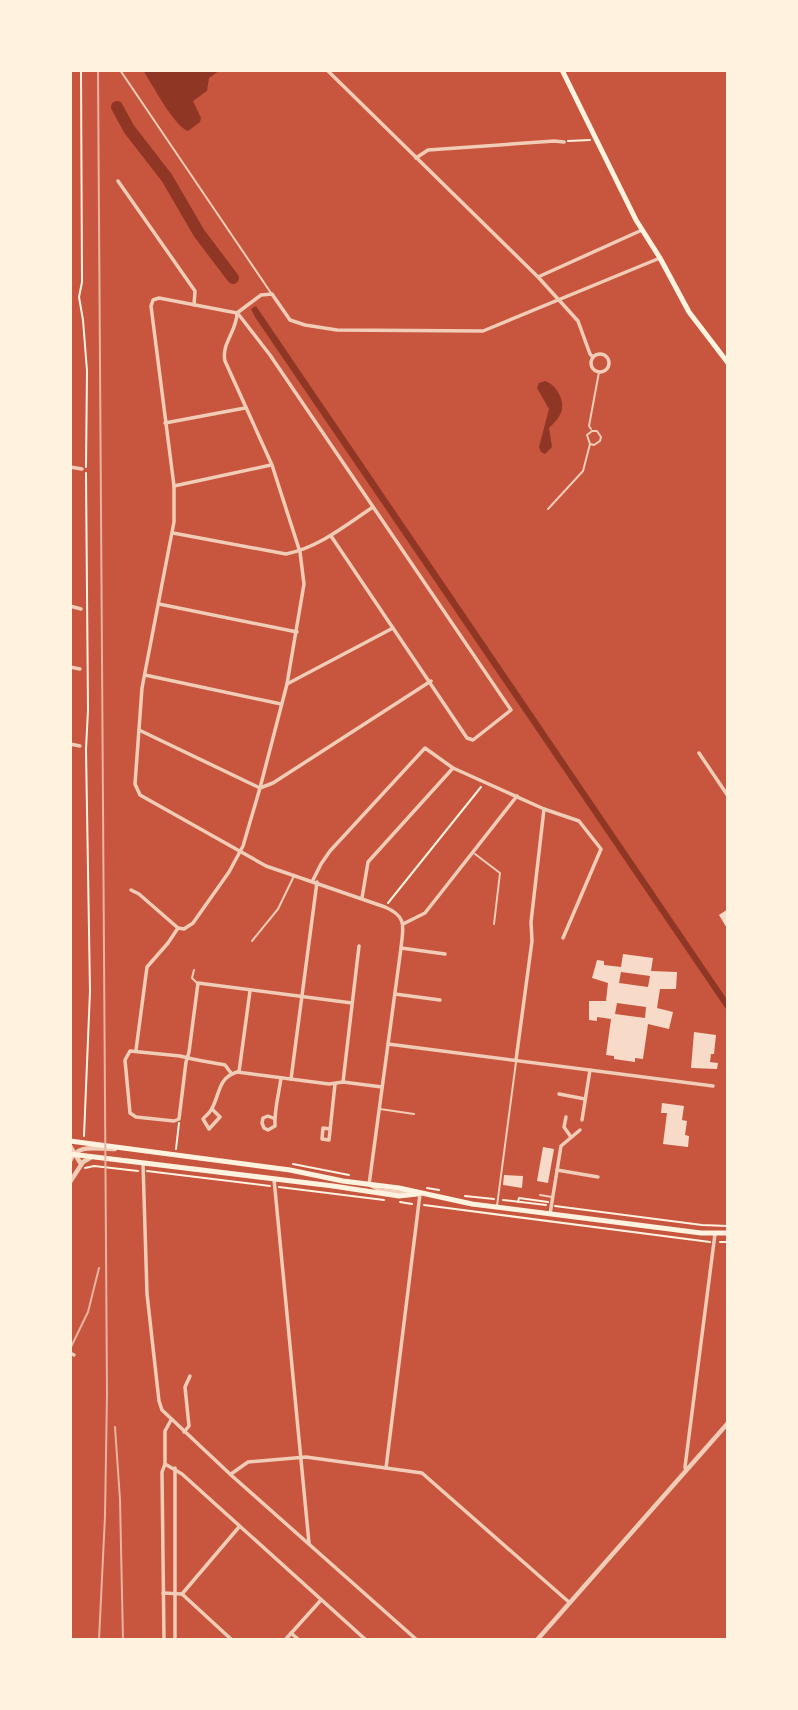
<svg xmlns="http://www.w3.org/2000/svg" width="798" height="1710" font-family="'Open Sans',sans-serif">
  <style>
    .water { fill: #8f3625 }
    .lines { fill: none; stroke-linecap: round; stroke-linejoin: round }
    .river { stroke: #8f3625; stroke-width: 12 }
    .building { fill: #f7dbc8; fill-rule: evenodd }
    .path { stroke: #fff3e0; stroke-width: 2 }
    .service { stroke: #f1ccb7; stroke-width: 2 }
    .minor { stroke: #f1ccb7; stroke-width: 3.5 }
    .tertiary { stroke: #f1ccb7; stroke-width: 4.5 }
    .secondary { stroke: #fff3e0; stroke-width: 5 }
    .rail { stroke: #e9b49f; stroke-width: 2 }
  </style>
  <rect width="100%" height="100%" fill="#c8553d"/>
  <!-- water -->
  <g class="water">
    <path d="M143 70H220L209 78 207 91 193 101 201 118 200 122 188 131C174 126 152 84 143 70Z"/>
    <polygon points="256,306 728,1001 728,1012 255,317 251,309"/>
    <path d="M545 381C555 384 564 398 562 409 561 416 554 423 549 428L552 447 545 454 541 452 539 447 549 409 537 388 539 383Z"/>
  </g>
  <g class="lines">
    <!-- river -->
    <polyline class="river" points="117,107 129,129 167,178 199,233 233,278"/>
  </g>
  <!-- building -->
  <g class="building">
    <polygon points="728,909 728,930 719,915"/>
    <path d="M623 954 653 958 651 971 677 972 676 989H660L657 1008 673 1012 669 1029 648 1024 643 1059 635 1058V1062L614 1059V1056L606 1055 611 1019 597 1017V1021L589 1020V1001H606L608 983 592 978 597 960 604 961V965L621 967ZM621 972 650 976 648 987 619 983ZM617 1003 646 1007 645 1018 615 1014Z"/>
    <polygon points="694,1032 716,1035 714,1054 711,1054 710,1062 718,1063 717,1069 691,1068"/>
    <polygon points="662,1103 684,1106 682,1120 687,1121 685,1135 689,1136 688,1147 663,1144 667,1113 661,1113"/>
    <polygon points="543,1147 554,1149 548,1183 537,1181"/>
    <polygon points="504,1175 523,1176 522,1188 503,1185"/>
  </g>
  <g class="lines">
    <!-- path -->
    <g class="path">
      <polyline points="81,70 82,282 79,297 83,320 87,371 86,467"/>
      <polyline points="568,141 590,140"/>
      <polyline points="388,903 481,787"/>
      <polyline points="84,1136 90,991 86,749 88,710 86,473"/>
      <polyline points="176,1149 179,1123"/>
      <polyline points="293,1164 349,1175"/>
      <polyline points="85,1168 94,1166 138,1171"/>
      <polyline points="147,1171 270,1186"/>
      <polyline points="279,1187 384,1200"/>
      <polyline points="427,1188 439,1190"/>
      <polyline points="465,1196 494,1199"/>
      <polyline points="503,1200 546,1205"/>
      <polyline points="400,1202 412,1204"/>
      <polyline points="518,1202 519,1198 548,1202"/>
      <polyline points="424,1205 710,1242"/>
      <polyline points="555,1206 702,1225 728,1226"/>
      <polyline points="720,1242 728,1242"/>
    </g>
    <!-- service -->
    <g class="service">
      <polyline points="120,70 271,293"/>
      <polyline points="591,429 589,426 599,372"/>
      <polyline points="548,509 583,471 590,444 587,435 592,431 597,431 601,437 600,441 594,445 590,444"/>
      <polyline points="475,854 500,873 494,924"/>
      <polyline points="252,941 278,909 294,876"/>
      <polyline points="194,970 192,978 197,983"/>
      <polyline points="380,1109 414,1114"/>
      <polyline points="540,1195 552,1197"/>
      <polyline points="497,1206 516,1062"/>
    </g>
    <!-- minor -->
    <g class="minor">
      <polyline points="327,70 538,277 578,321 590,354 593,357"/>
      <polyline points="416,158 428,150 554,141 564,142"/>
      <polyline points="118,181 195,291 194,305"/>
      <polyline points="538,277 642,230"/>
      <path d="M237 313 159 298 153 300 151 306 174 486V522L142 688 135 784 140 795 266 866 385 907C408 917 403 927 401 948L369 1185"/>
      <polyline points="237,313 261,295 272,294 290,320 305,325 337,330 483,331 660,258"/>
      <polyline points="239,315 270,355 511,710 473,740 467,738 331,536"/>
      <circle cx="600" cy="363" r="9"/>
      <polyline points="165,423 245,408"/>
      <polyline points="70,467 82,469"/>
      <polyline points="174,486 271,465"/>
      <path d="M173 533 286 554C318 548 346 525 373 507"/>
      <polyline points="159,604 297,632"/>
      <polyline points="70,606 81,609"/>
      <polyline points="70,667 80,669"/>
      <polyline points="145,675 281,704"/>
      <polyline points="287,684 393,628"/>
      <polyline points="139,730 260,788 273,783 431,681"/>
      <polyline points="70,744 80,746"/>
      <polyline points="699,753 728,796"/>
      <polyline points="313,880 321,864 330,851 425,748 453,768 544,809 579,821 601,849 563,938"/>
      <polyline points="131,890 139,894 178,928"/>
      <polyline points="362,898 368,862 453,768"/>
      <polyline points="403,924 425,913 517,796"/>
      <polyline points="401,948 445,954"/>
      <polyline points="395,994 440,1000"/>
      <polyline points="388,1044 713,1086"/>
      <path d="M136 1050 147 967 168 943 178 928 184 929 193 923 229 872 243 846 260 788 287 684 304 584 300 552 272 465 225 361C221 344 237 331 237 313"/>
      <polyline points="516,1060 532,941 531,922 544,809"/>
      <polyline points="239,1072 250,991"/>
      <path d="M231 1073 225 1065C209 1062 195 1060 180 1056L130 1051 125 1060 130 1113 136 1117 174 1121 179 1119 186 1062 189 1052 198 983 352 1003"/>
      <polyline points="291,1079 317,882"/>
      <polyline points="343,1082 359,946"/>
      <polyline points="559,1094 585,1099"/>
      <path d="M212 1109 220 1117 209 1129 203 1119C205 1116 209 1114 211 1110 220 1096 217 1078 237 1072L329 1084 343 1082 382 1087"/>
      <polyline points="566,1117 564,1127 571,1137"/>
      <path d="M273 1118 268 1116 263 1118 262 1123 264 1128 268 1130 275 1126C274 1111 279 1093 281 1078"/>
      <polyline points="582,1120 590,1070"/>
      <polyline points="330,1129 323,1128 322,1139 329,1140 335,1084"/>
      <polyline points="143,1163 147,1294 159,1401 162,1410 231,1475 417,1640"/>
      <polyline points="557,1170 598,1177"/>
      <polyline points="274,1179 309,1543"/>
      <polyline points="371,1186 380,1190 407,1193"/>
      <polyline points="550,1214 561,1146 580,1130"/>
      <polyline points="70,1353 74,1355"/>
      <polyline points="171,1420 165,1431 165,1464 182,1474 366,1640"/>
      <polyline points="184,1432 189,1426 185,1387 190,1376"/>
      <polyline points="175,1468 175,1640"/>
      <polyline points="386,1468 420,1194 418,1194"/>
      <polyline points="686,1471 685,1467 715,1234"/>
      <polyline points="231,1474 248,1462 306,1457 422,1473 570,1603"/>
      <polyline points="163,1593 182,1594 232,1640"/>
      <polyline points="182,1594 239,1527"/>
      <polyline points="291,1633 299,1640"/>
      <polyline points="164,1640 162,1472 165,1464"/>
      <polyline points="285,1640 321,1600"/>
    </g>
    <!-- tertiary -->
    <g class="tertiary">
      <polyline points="70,1146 81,1164"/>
      <path d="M70 1161C78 1142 98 1150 115 1149"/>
      <polyline points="70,1182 83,1162 90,1158"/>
      <polyline points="537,1640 728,1423"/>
    </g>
    <!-- secondary -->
    <g class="secondary">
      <polyline points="562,70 636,220 660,258 689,312 728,363"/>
      <polyline points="70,1141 290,1170 343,1181 399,1188 472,1204 701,1233 728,1233"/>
      <polyline points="70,1154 333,1186 399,1196 417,1194"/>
    </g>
    <!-- rail -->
    <g class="rail">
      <polyline points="98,70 107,1394 105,1516 99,1640"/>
      <polyline points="70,1349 88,1312 99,1268"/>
      <polyline points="115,1427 120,1500 123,1640"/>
    </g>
  </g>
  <!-- border -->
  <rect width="798" height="1710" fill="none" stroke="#fff3e0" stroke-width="144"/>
</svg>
